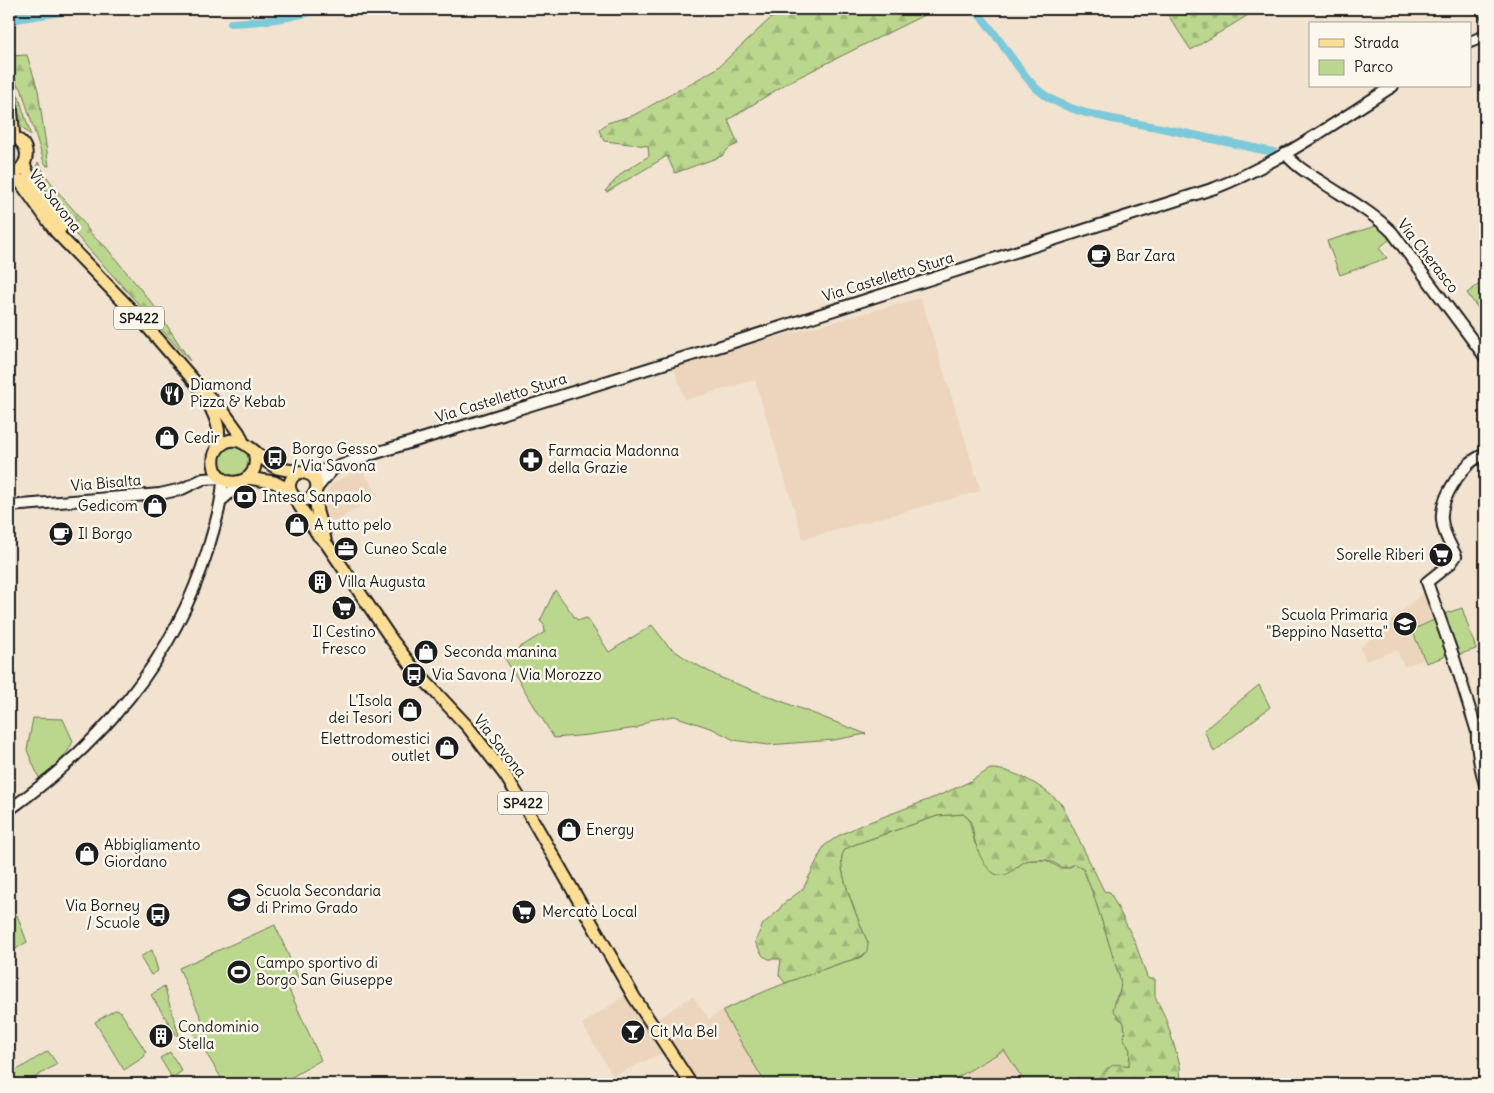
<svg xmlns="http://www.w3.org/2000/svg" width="1494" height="1093" font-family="Delius,sans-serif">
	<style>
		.built { fill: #ecd5bc }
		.green { fill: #bbd68d; stroke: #6c7954 }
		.forest { fill: url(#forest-firs); stroke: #6c7954 }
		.cemetery { fill: url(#cemetery-stones); stroke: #6c7954 }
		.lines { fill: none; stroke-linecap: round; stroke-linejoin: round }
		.stream { stroke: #55848e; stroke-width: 2.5 }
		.canal { stroke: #7bc9da; stroke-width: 8 }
		.river { stroke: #7bc9da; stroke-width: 14 }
		.secondary-casing { stroke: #1c1c1c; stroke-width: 14 }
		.primary-casing { stroke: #1c1c1c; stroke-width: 15 }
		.secondary { stroke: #fbf7ec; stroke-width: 10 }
		.primary { stroke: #fdde96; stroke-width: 11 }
		.labels { text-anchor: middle; stroke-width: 5; stroke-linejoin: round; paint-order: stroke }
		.shield { fill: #fbf7ec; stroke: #5f5e5a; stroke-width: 1 }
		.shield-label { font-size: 14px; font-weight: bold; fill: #1c1c1c }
		.street-label { font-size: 15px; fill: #1c1c1c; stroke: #fbf7ec }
		.poi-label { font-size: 15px; fill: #1c1c1c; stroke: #fbf7ec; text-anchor: start }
	</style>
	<defs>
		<pattern id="forest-firs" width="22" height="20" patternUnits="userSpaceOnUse" patternTransform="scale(1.25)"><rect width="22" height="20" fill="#bbd68d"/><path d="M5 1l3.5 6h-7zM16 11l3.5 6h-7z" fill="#a0b779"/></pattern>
		<pattern id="cemetery-stones" width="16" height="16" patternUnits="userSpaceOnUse" patternTransform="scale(1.25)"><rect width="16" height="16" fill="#bbd68d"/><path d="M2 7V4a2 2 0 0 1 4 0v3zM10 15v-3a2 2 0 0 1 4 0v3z" fill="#a0b779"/></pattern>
	</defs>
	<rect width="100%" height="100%" fill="#f2e3d0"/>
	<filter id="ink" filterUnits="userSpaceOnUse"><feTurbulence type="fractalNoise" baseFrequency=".02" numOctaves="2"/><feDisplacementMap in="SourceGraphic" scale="10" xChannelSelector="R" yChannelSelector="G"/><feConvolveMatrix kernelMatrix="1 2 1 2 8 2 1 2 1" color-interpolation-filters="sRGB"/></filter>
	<g filter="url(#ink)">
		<!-- built -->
		<path class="built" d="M921 298 981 491 803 539 755 380 685 400 673 366 744 344V346Z
			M362 469 379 496 331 524 326 511 324 499 330 486 336 481Z
			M1424 592 1436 619 1412 630 1424 659 1404 667 1397 650 1366 661 1360 648Z
			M626 995 664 1054 658 1055 613 1076 582 1024Z
			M693 996 709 1019 722 1011 766 1084H699L657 1019Z
			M1004 1049 1026 1084H946Z"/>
		<!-- green -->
		<path class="green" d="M1376 226 1379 228 1390 239 1379 248 1387 258 1340 275 1327 241Z
			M1485 280V318L1467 293Z
			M220 461a15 15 0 1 1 30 0a15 15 0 1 1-30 0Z
			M555 590 576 619 580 620 587 618 609 652 652 625 668 646 688 660 719 677 866 734 834 740 768 745 734 740 713 729 674 716 650 720 637 728 589 735 554 738 504 657 545 632 544 625 540 621Z
			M1462 608 1476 649 1457 655 1444 614Z
			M1436 619 1448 648 1444 657 1426 663 1412 630Z
			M1259 685 1270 707 1214 752 1204 730Z
			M33 718 63 719 73 741C67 758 52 768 39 778L27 750Z
			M963 814 969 819 975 844 1017 868 1022 862 1029 860H1046L1060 868H1068L1075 864 1083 868 1095 899 1120 979 1122 987 1114 1001 1117 1017 1124 1022 1125 1031 1124 1039 1130 1050 1129 1066 1107 1068C1098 1082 1092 1080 1077 1078L1071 1084H1026L1004 1050 946 1084H766L722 1011C767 989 814 971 861 957L868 943C861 926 835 868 843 853 845 848 851 846 856 844L937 816Z
			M17 915 27 942 9 953V919Z
			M275 925 298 977 286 983 321 1060 280 1084H225L195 1035 192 1025 202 1020 179 968Z
			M152 950 158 971 151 975 140 957Z
			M164 986 179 1035 177 1036 151 995Z
			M115 1010 120 1011 146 1052 144 1057 124 1070 95 1022Z
			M48 1051 57 1064 24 1084H9V1075Z
			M170 1052 182 1071 172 1078 160 1058Z"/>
		<!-- forest -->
		<path class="forest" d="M794 9H920L924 15 789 82 728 120 738 144 729 148 722 156 675 173 667 156 607 192 605 191 623 172 649 156 648 146 604 141 599 130 607 123 634 115 716 69 771 18Z
			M27 55 38 90 49 166H47L44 162 21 88 14 82 10 56Z
			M14 92 19 97 31 136 19 124Z
			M38 162C47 179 59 194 72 208 84 221 90 237 105 246L155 307 190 361 67 225 43 187 35 171Z
			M990 769C1013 768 1046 788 1062 805L1104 891 1110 892 1135 942 1147 977 1149 979H1155V996L1166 1019 1180 1065 1181 1084H1071L1077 1078C1082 1079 1089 1081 1094 1080 1111 1077 1102 1059 1129 1066L1130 1050 1124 1039 1125 1031 1124 1023 1113 1010C1115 998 1123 991 1120 979L1095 899 1083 868 1075 864C1059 872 1061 864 1047 860 1043 859 1037 860 1032 860 1017 860 1011 881 995 874 985 869 977 851 975 841 973 834 973 824 969 819 967 817 965 816 963 814L937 816 856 844C851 846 845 848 843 853 835 868 861 926 868 943L867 951 861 957 838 964 785 983 779 975 781 959H769L763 956 755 942 763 924 778 911 783 904 803 889 824 846 838 836 859 826 938 796 969 782Z"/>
		<!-- cemetery -->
		<path class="cemetery" d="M1164 9H1258L1191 50Z"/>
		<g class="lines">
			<!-- stream -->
			<path class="stream" d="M1475 9 1481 19"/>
			<!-- canal -->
			<path class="canal" d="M974 9C997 32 1012 63 1035 87 1063 115 1123 120 1161 128 1198 136 1235 144 1273 152
				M231 23C262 22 292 18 322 9"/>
			<!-- river -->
			<path class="river" d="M9 17 60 9"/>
			<defs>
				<path id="secondary" d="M1470 42 1485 36
					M1285 153C1295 166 1309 174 1322 182 1346 198 1372 212 1392 232L1485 357
					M373 454 734 342 1215 188C1277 164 1336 122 1393 86
					M1485 454C1478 457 1471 461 1466 467 1454 480 1440 502 1442 520 1443 533 1450 544 1456 556L1451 563 1427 582 1454 658 1477 732C1476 750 1480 767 1485 785
					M308 473 334 468 367 456
					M316 489 334 468
					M223 499 243 481
					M9 506 160 494 182 489 203 479 222 478
					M9 810C102 743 174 660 208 549 215 525 222 504 223 479"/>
				<path id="primary" d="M9 84 14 138
					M9 137C26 138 32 157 20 169
					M24 164 30 179 61 228
					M13 172 56 232 144 323 202 390 223 411 239 433 243 442
					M206 398C215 417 223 429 216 451
					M254 452C264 486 217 493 214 464 213 457 215 451 220 446 240 427 258 459 275 467 286 472 309 470 314 478 319 484 317 494 310 498 294 507 280 483 298 473
					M247 478 274 482 290 490
					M315 493 317 512 325 539
					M294 497 318 535 326 543 392 640 414 669 468 727 505 775 527 810 634 997 691 1084"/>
			</defs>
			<!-- secondary casing -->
			<use href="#secondary" class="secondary-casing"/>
			<!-- primary casing -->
			<use href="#primary" class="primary-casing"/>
			<!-- secondary -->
			<use href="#secondary" class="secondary"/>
			<!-- primary -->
			<use href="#primary" class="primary"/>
		</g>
	</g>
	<!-- icons -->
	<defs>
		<symbol id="cafe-disc" viewBox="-11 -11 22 22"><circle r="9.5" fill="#1c1c1c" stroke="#fbf7ec"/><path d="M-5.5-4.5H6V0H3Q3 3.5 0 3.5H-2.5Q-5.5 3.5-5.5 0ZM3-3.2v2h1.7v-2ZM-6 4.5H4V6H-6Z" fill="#fff"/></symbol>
		<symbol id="restaurant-disc" viewBox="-11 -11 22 22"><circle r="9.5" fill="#1c1c1c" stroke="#fbf7ec"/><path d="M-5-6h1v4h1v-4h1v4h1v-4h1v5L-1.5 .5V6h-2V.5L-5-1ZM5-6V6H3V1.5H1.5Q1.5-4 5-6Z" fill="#fff"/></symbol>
		<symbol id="shop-disc" viewBox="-11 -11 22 22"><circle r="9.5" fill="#1c1c1c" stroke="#fbf7ec"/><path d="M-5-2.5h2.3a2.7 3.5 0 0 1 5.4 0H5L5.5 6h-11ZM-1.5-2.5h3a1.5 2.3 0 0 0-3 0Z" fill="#fff"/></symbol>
		<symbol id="bus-disc" viewBox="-11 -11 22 22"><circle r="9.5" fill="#1c1c1c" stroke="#fbf7ec"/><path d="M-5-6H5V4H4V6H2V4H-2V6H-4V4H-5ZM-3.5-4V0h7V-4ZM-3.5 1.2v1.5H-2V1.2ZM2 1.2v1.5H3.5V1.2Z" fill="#fff"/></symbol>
		<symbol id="pharmacy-disc" viewBox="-11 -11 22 22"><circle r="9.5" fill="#1c1c1c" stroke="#fbf7ec"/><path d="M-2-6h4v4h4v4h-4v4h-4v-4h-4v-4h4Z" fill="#fff"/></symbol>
		<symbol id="bank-disc" viewBox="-11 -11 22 22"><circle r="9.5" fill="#1c1c1c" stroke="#fbf7ec"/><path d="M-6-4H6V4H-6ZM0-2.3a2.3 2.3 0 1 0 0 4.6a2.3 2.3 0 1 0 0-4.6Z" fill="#fff"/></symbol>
		<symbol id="office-disc" viewBox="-11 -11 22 22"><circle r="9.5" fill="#1c1c1c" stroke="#fbf7ec"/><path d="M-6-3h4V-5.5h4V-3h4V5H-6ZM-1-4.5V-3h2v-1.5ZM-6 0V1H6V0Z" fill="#fff"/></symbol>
		<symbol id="supermarket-disc" viewBox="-11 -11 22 22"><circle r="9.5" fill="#1c1c1c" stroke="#fbf7ec"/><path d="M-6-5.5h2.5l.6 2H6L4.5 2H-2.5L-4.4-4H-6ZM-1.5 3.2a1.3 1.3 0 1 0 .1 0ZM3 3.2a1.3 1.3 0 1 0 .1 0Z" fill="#fff"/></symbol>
		<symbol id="building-disc" viewBox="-11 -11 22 22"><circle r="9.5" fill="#1c1c1c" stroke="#fbf7ec"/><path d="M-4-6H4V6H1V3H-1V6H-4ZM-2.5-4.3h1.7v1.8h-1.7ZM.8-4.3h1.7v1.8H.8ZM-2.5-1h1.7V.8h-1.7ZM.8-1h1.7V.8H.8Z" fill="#fff"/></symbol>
		<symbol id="school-disc" viewBox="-11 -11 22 22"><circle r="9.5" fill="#1c1c1c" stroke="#fbf7ec"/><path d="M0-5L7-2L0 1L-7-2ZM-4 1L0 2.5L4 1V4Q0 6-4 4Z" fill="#fff"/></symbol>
		<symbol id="stadium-disc" viewBox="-11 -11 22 22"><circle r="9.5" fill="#1c1c1c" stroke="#fbf7ec"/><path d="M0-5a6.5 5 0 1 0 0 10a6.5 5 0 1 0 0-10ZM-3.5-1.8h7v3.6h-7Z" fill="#fff"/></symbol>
		<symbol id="bar-disc" viewBox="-11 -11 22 22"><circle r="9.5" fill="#1c1c1c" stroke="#fbf7ec"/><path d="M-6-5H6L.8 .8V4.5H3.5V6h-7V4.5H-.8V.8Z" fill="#fff"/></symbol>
	</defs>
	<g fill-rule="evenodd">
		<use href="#cafe-disc" x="1085" y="242" width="28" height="28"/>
		<use href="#restaurant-disc" x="158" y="380" width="28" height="28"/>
		<use href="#shop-disc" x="153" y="424" width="28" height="28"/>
		<use href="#bus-disc" x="261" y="444" width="28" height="28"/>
		<use href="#pharmacy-disc" x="517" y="446" width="28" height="28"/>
		<use href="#bank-disc" x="231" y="483" width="28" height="28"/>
		<use href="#shop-disc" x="141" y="492" width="28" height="28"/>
		<use href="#shop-disc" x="283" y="511" width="28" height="28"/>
		<use href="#cafe-disc" x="47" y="520" width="28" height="28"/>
		<use href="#office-disc" x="332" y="535" width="28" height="28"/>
		<use href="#supermarket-disc" x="1427" y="541" width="28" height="28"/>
		<use href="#building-disc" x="306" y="568" width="28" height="28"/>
		<use href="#supermarket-disc" x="330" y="594" width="28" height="28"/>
		<use href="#school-disc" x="1391" y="610" width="28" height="28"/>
		<use href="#shop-disc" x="412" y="638" width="28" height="28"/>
		<use href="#bus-disc" x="400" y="661" width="28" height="28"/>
		<use href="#shop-disc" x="396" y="696" width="28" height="28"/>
		<use href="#shop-disc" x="433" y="734" width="28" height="28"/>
		<use href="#shop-disc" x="555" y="816" width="28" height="28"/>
		<use href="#shop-disc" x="73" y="840" width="28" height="28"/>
		<use href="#school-disc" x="225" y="886" width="28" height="28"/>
		<use href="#supermarket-disc" x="510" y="898" width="28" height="28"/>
		<use href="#bus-disc" x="144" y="901" width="28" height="28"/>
		<use href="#stadium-disc" x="225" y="958" width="28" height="28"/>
		<use href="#bar-disc" x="619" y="1018" width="28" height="28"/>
		<use href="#building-disc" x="147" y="1022" width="28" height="28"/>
	</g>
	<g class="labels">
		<!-- shield labels -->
		<g class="shield">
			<rect x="114" y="306.5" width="50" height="23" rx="4"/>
			<rect x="498" y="791.5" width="50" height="23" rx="4"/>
		</g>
		<g class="shield-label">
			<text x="139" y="323">SP422</text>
			<text x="523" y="808">SP422</text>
		</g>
		<!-- street labels -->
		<g class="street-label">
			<text transform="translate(55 201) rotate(52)" y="5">Via Savona</text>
			<text transform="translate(1428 256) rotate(52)" y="5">Via Cherasco</text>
			<text transform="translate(888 277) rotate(-17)" y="5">Via Castelletto Stura</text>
			<text transform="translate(501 398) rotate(-17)" y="5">Via Castelletto Stura</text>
			<text transform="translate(106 483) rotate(-5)" y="5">Via Bisalta</text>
			<text transform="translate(500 746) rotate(52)" y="5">Via Savona</text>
		</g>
		<!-- poi labels -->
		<g class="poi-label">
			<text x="1116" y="261">Bar Zara</text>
			<text x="190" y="390">Diamond<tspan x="190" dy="17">Pizza &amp; Kebab</tspan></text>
			<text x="184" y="443">Cedir</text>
			<text x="292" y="454">Borgo Gesso<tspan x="292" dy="17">/ Via Savona</tspan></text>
			<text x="548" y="456">Farmacia Madonna<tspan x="548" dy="17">della Grazie</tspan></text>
			<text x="262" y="502">Intesa Sanpaolo</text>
			<text x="138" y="511" text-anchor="end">Gedicom</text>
			<text x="314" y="530">A tutto pelo</text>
			<text x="78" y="539">Il Borgo</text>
			<text x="364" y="554">Cuneo Scale</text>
			<text x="1424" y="560" text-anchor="end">Sorelle Riberi</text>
			<text x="338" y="587">Villa Augusta</text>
			<text x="1388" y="620" text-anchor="end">Scuola Primaria<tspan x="1388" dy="17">"Beppino Nasetta"</tspan></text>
			<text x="344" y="637" text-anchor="middle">Il Cestino<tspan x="344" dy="17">Fresco</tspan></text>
			<text x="444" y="657">Seconda manina</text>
			<text x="432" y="680">Via Savona / Via Morozzo</text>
			<text x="392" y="706" text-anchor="end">L'Isola<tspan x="392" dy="17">dei Tesori</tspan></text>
			<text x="430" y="744" text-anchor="end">Elettrodomestici<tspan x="430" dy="17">outlet</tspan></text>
			<text x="586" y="835">Energy</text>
			<text x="104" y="850">Abbigliamento<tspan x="104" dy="17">Giordano</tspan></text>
			<text x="256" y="896">Scuola Secondaria<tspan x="256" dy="17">di Primo Grado</tspan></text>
			<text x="140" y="911" text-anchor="end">Via Borney<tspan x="140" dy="17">/ Scuole</tspan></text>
			<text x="542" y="917">Mercatò Local</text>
			<text x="256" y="968">Campo sportivo di<tspan x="256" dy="17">Borgo San Giuseppe</tspan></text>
			<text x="178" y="1032">Condominio<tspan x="178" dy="17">Stella</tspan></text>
			<text x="650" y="1037">Cit Ma Bel</text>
		</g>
	</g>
	<!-- margin -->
	<rect width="1494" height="1093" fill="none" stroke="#fbf7ec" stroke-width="30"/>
	<rect x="15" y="15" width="1464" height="1063" fill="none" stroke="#1c1c1c" stroke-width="2" filter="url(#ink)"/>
	<!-- legend -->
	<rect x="1309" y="22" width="162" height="65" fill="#fbf7ec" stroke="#a29f99"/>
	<rect x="1319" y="39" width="25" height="8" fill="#fdde96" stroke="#a29f99"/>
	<text x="1354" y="48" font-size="15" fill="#1c1c1c">Strada</text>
	<rect x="1319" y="60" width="25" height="15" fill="#bbd68d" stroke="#a29f99"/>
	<text x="1354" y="72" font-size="15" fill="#1c1c1c">Parco</text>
</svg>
